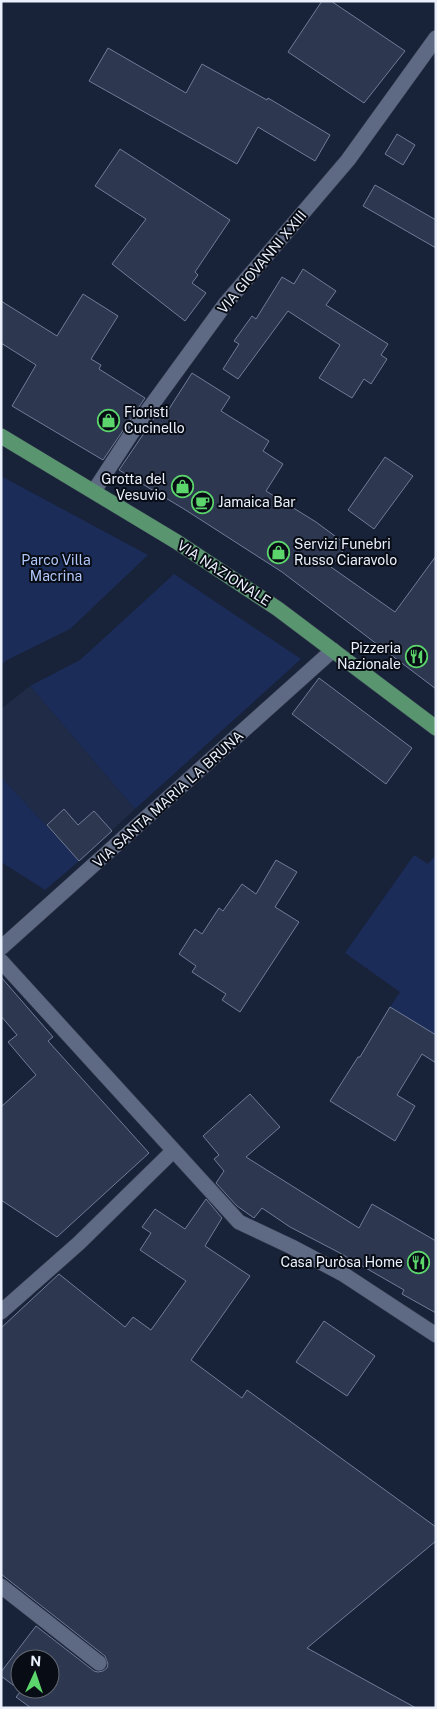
<svg xmlns="http://www.w3.org/2000/svg" width="437" height="1709" font-family="'Public Sans',sans-serif">
	<style>
		.built { fill: #202b47 }
		.green { fill: #1c2c58 }
		.building { fill: #2d374f; stroke: #707c98; fill-rule: evenodd }
		.lines { fill: none; stroke-linecap: round; stroke-linejoin: round }
		.minor-casing { stroke: #373d50; stroke-width: 16 }
		.major-casing { stroke: #373d50; stroke-width: 16 }
		.minor { stroke: #5e6984; stroke-width: 15 }
		.major { stroke: #599670; stroke-width: 15 }
		.labels { text-anchor: middle; stroke-width: 4; stroke-linejoin: round; paint-order: stroke }
		.street-label { font-size: 14px; fill: #eaf0fc; stroke: #080c15 }
		.poi-label { font-size: 14px; fill: #eaf0fc; stroke: #080c15; text-anchor: start }
		.park-label { font-size: 14px; fill: #b1c7fa; stroke: #080c15 }
	</style>
	<rect width="100%" height="100%" fill="#182238"/>
	<!-- built -->
	<path class="built" d="M30 686 135 809 79 861 1 777V709Z"/>
	<!-- green -->
	<path class="green" d="M1 476 148 555 70 629 7 660 1 665Z
		M174 574 301 659 135 809 30 686 80 660Z
		M1 777 79 861 45 890 1 862Z
		M414 855 428 864 436 855V1035L390 1007 400 992 345 953Z"/>
	<!-- building -->
	<path class="building" d="M322 1H331L405 51 364 103 288 52Z
		M108 48 186 93 202 64 267 100 268 98 330 135 315 161 258 127 237 164 89 81Z
		M397 134 415 145 403 165 385 154Z
		M120 149 230 220 195 272 198 275 192 283 206 293 185 321 112 264 146 219 95 186Z
		M375 185 436 220V248L363 206Z
		M303 269 336 291 326 305 388 344 381 355 387 359 371 384 364 379 352 398 319 378 340 345 288 311 238 379 223 369 239 344 234 341 252 316 256 319 282 277 294 284Z
		M83 294 118 316 91 359 101 365 99 369 145 398 103 460 12 406 36 365 1 343V301L57 336Z
		M192 373 230 397 221 411 269 441 263 451 283 464 266 491 316 522 347 545 331 567 395 612 436 556V689L282 572 184 509 119 470 161 408 167 412Z
		M385 457 413 476 374 529 348 510Z
		M319 678 412 748 386 784 292 714Z
		M64 809 78 825 94 811 112 831 79 861 47 825Z
		M276 860 297 872 275 907 299 922 240 1012 222 1000 226 994 192 972 196 966 179 954 195 929 202 934 219 908 223 911 242 884 256 894Z
		M1 977 53 1037 48 1041 149 1153 57 1237 1 1200V1107L36 1075 8 1042 17 1035 1 1016Z
		M390 1007 436 1035V1063L422 1054 397 1095 415 1106 395 1141 330 1101 358 1057H360Z
		M250 1094 280 1127 246 1157 359 1228 372 1204 436 1241V1313L402 1294 404 1290 338 1252 290 1227 262 1208 254 1218 237 1206 216 1183 224 1171 214 1159 219 1155 203 1136Z
		M206 1199 222 1218 205 1246 250 1276 191 1360 242 1398 247 1390 436 1527V1541L307 1648 416 1708H31L16 1697 21 1691 1 1676V1672L36 1626 94 1671 98 1672 103 1671 107 1668 108 1664 105 1656 1 1574V1328L59 1274 125 1327 133 1317 151 1330 186 1281 140 1250 151 1233 142 1227 155 1209 185 1229ZM20 1659H50V1689H20Z
		M324 1321 375 1356 347 1396 296 1362Z"/>
	<g class="lines">
		<defs>
			<path id="minor" d="M94 491 135 428 226 303 348 160 436 38
				M1 948 333 650
				M1 961 239 1222 292 1247 343 1274 436 1335
				M1 1312 79 1243 173 1151
				M1 1586 99 1663"/>
			<path id="major" d="M1 436 177 542 278 609 436 728"/>
		</defs>
		<!-- minor casing -->
		<use href="#minor" class="minor-casing"/>
		<!-- major casing -->
		<use href="#major" class="major-casing"/>
		<!-- minor -->
		<use href="#minor" class="minor"/>
		<!-- major -->
		<use href="#major" class="major"/>
	</g>
	<!-- icons -->
	<defs>
		<symbol id="shop-ring" viewBox="-11 -11 22 22"><circle r="9.5" fill="#080c15" stroke="#5cd56d" stroke-width="1.5"/><path d="M-5-2.5h2.3a2.7 3.5 0 0 1 5.4 0H5L5.5 6h-11ZM-1.5-2.5h3a1.5 2.3 0 0 0-3 0Z" fill="#5cd56d"/></symbol>
		<symbol id="cafe-ring" viewBox="-11 -11 22 22"><circle r="9.5" fill="#080c15" stroke="#5cd56d" stroke-width="1.5"/><path d="M-5.5-4.5H6V0H3Q3 3.5 0 3.5H-2.5Q-5.5 3.5-5.5 0ZM3-3.2v2h1.7v-2ZM-6 4.5H4V6H-6Z" fill="#5cd56d"/></symbol>
		<symbol id="restaurant-ring" viewBox="-11 -11 22 22"><circle r="9.5" fill="#080c15" stroke="#5cd56d" stroke-width="1.5"/><path d="M-5-6h1v4h1v-4h1v4h1v-4h1v5L-1.5 .5V6h-2V.5L-5-1ZM5-6V6H3V1.5H1.5Q1.5-4 5-6Z" fill="#5cd56d"/></symbol>
	</defs>
	<g fill-rule="evenodd">
		<use href="#shop-ring" x="96" y="408" width="25" height="25"/>
		<use href="#shop-ring" x="170" y="474" width="25" height="25"/>
		<use href="#cafe-ring" x="190" y="490" width="25" height="25"/>
		<use href="#shop-ring" x="266" y="540" width="25" height="25"/>
		<use href="#restaurant-ring" x="404" y="644" width="25" height="25"/>
		<use href="#restaurant-ring" x="406" y="1250" width="25" height="25"/>
	</g>
	<g class="labels">
		<!-- street labels -->
		<g class="street-label">
			<text transform="translate(262 262) rotate(-50)" y="5">VIA GIOVANNI XXIII</text>
			<text transform="translate(224 573) rotate(33)" y="5">VIA NAZIONALE</text>
			<text transform="translate(168 799) rotate(-42)" y="5">VIA SANTA MARIA LA BRUNA</text>
		</g>
		<!-- poi labels -->
		<g class="poi-label">
			<text x="124" y="417">Fioristi<tspan x="124" dy="16">Cucinello</tspan></text>
			<text x="166" y="484" text-anchor="end">Grotta del<tspan x="166" dy="16">Vesuvio</tspan></text>
			<text x="218" y="507">Jamaica Bar</text>
			<text x="294" y="549">Servizi Funebri<tspan x="294" dy="16">Russo Ciaravolo</tspan></text>
			<text x="401" y="653" text-anchor="end">Pizzeria<tspan x="401" dy="16">Nazionale</tspan></text>
			<text x="403" y="1267" text-anchor="end">Casa Puròsa Home</text>
		</g>
		<!-- park labels -->
		<g class="park-label">
			<text x="56" y="565">Parco Villa<tspan x="56" dy="16">Macrina</tspan></text>
		</g>
	</g>
	<!-- border -->
	<rect width="437" height="1709" fill="none" stroke="#eaf0fc" stroke-width="5"/>
	<!-- north arrow -->
	<g transform="translate(35 1674) rotate(3)"><circle r="24" fill="#080c15" stroke="#626771"/>
	<path d="M0-4L9 19L0 12L-9 19Z" fill="#5cd56d"/>
	<text y="-8" font-size="14" font-weight="bold" text-anchor="middle" fill="#eaf0fc">N</text>
	</g>
</svg>
